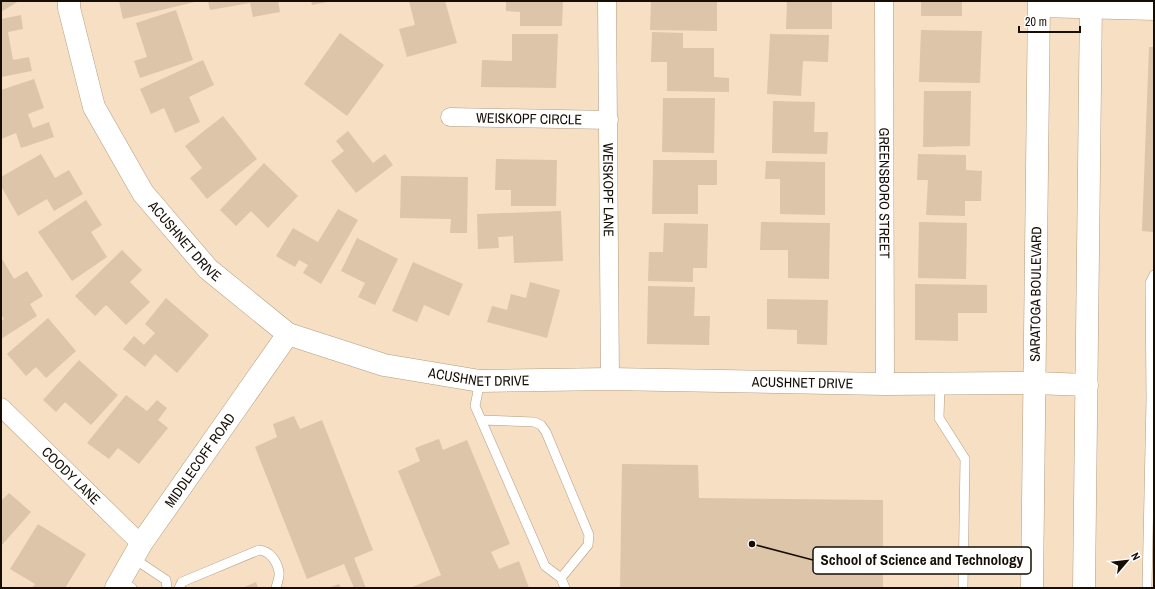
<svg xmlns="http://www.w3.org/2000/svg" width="1155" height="589" font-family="'Archivo Narrow',sans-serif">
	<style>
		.building { fill: #dcc5a9 }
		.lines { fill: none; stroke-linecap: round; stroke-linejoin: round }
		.lane-casing { stroke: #b39d81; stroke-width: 10 }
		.street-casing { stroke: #b39d81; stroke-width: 19 }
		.secondary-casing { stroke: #b39d81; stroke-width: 23 }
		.lane { stroke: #fff; stroke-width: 9 }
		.street { stroke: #fff; stroke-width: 18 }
		.secondary { stroke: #fff; stroke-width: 22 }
		.labels { text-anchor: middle; stroke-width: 3; stroke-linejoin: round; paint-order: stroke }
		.street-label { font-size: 14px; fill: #160e05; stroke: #fff }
		.leader { fill: none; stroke: #160e05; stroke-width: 1.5 }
		.callout-dot { fill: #160e05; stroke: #fff; stroke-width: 1.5 }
		.callout { fill: #fff; stroke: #160e05; stroke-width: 1.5 }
		.callout-label { font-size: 15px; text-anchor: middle; font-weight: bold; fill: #160e05 }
	</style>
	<rect width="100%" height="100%" fill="#f6dfc2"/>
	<!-- building -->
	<path class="building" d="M1 1H19L1 12Z
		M119 1H195V2L123 19Z
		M208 1H278L280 12 253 17 250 3 210 10Z
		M311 1H327V2L312 5Z
		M409 1H445L457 43 407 57 399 29 415 25Z
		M506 1H563L562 26H520V12L506 11Z
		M651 1H717V31L650 30Z
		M787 1 832 2V29H786Z
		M921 1H962V16H921Z
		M176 10 193 60 140 78 134 61 147 57 136 23Z
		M21 15 23 29 8 32 13 60 29 57 32 71 1 77V19Z
		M921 30 982 31 980 83 919 82Z
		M652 32 683 33V48H714V77L729 78V92L667 91V62H651Z
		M340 33 384 65 347 116 304 84Z
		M512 34H558L556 88 481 87 482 60 512 61Z
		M770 34 829 35 828 62 803 61 801 96 767 94Z
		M1149 47H1154V232L1142 231Z
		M203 60 214 85 189 97 200 122 175 133 164 108 151 114 140 89Z
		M34 79 44 108 28 114 33 128 49 122 54 137 21 148 16 133 1 139V90Z
		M924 91H971L970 146 923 147Z
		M663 98H715L714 153 662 152Z
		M773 101 815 102 814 132H828L827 154 772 153Z
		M223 116 257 159 207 199 190 178 202 168 185 146Z
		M348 131 373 163 385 154 393 165 356 193 331 161 344 151 336 141Z
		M41 154 55 178 69 170 83 194 54 211 47 199 18 216 1 186V177Z
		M918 154 966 155V170L982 171 981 201H965V216L926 215 928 180H917Z
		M496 159 557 160 556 206H511V190H495Z
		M653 160H717V185H698V214H652Z
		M766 161 825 162V215L780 214V179H765Z
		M264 163 298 196 268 228 251 211 236 226 220 210Z
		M401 176 468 177 467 233H450L451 219 400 218Z
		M86 200 102 225 91 232 107 257 72 281 38 232Z
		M338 209 358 220 321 284 303 273 308 265 299 260 295 267 276 256 293 228 318 242Z
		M561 211 563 261 514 263 513 236 498 237 499 248 478 249 477 214Z
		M761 222 830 223 829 279 788 278V250H760Z
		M919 222 967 223 966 279 918 278Z
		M664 223 708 224 707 268H693V282L648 281 649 252H663Z
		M357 238 398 259 375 305 358 297 365 283 341 271Z
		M122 250 142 270 130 282 150 302 126 325 106 305 95 316 75 296Z
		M1 257 14 279 27 271 43 296 30 304 37 316 1 339V321L4 319 1 314Z
		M413 262 463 284 449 316 424 305 417 322 392 311Z
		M530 282 560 290 547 338 487 322 492 306 507 310 511 294 526 298Z
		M915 284 987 285V313H958V341L915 340Z
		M648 286 695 287 694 316H710L709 345 647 344Z
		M166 298 209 335 177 373 155 354 145 367 123 349 134 336 144 345 155 333 145 324Z
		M767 299 828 300 827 345 797 344V330L767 329Z
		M48 318 76 351 46 378 36 367 26 376 7 354Z
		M79 360 118 395 91 425 65 402 56 412 43 400Z
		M126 395 147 411 157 400 167 408 158 420 168 428 139 464 118 448 109 459 87 443Z
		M294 416 300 429 322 420 373 550 354 558 366 588H354L344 564 307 579 255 447 277 437 273 424Z
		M439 439 443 450 467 440 510 544 491 552 499 569 519 561 529 588H410L441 575 398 471 420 461 415 448Z
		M622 464 698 465 699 498 883 500V588H620Z
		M9 493 31 512 1 546V501Z
		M38 524 86 554 65 588H32L35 584 10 569Z
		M256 582 258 588H242Z
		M339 584 341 588H328Z"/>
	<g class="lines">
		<defs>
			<path id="lane" d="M480 381 475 406 545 566 561 578 565 588
				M940 384 939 418 965 459 963 588
				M481 420 534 422 541 425 546 432 589 535 588 545 561 578
				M133 558 166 580 167 588
				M120 581 132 588
				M179 588 182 582 259 550C270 551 277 561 279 572 280 577 277 583 276 588
				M1147 588 1151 399 1150 283 1154 275"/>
			<g id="street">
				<path id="s1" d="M607 1 610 379"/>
				<path id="s2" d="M884 1 885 384"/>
				<path d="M1039 8 1154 11"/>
				<path id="s3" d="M450 117 609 120"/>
				<path id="s4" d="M1 407 141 544"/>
			</g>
			<g id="secondary">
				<path id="s5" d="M69 1V8L94 107 143 193 208 269 288 334 384 365 480 381 610 379 885 384 1034 383 1087 385"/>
				<path id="s6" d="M116 588 141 544 288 334"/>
				<path id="s7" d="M1032 588 1039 1"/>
				<path d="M1084 588 1091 1"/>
			</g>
		</defs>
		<!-- lane casing -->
		<use href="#lane" class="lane-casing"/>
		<!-- street casing -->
		<use href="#street" class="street-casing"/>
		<!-- secondary casing -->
		<use href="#secondary" class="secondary-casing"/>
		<!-- lane -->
		<use href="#lane" class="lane"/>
		<!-- street -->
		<use href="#street" class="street"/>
		<!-- secondary -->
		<use href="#secondary" class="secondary"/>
	</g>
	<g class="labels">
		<!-- street labels -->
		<g class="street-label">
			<text dy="5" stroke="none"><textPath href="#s3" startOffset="79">WEISKOPF CIRCLE</textPath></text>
			<text dy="5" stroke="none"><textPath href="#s1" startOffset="189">WEISKOPF LANE</textPath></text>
			<text dy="5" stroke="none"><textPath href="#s2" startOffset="192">GREENSBORO STREET</textPath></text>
			<text dy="5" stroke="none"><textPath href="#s5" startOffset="272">ACUSHNET DRIVE</textPath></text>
			<text dy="5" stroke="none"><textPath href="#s7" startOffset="294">SARATOGA BOULEVARD</textPath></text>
			<text dy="5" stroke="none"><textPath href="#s5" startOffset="608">ACUSHNET DRIVE</textPath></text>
			<text dy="5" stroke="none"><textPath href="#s5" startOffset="932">ACUSHNET DRIVE</textPath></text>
			<text dy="5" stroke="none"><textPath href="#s6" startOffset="153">MIDDLECOFF ROAD</textPath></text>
			<text dy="5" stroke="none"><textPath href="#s4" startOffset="98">COODY LANE</textPath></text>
		</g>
	</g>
	<!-- callouts -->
	<path class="leader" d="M752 544L813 560"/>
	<circle class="callout-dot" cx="752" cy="544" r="4"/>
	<rect class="callout" x="813" y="547" width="218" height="27" rx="4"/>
	<g class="callout-label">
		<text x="922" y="565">School of Science and Technology</text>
	</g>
	<!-- border -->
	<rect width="1155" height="589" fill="none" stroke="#160e05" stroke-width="4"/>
	<!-- north arrow -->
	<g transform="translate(1127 561) rotate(62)" stroke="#ffffff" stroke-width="3" paint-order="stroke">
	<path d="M0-3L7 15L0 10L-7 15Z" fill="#160e05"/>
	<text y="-6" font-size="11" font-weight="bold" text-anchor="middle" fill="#160e05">N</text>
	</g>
	<!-- scale -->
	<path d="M1019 26v6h61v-6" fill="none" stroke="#160e05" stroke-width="2"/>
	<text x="1025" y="26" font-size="12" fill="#160e05" stroke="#ffffff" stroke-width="3" paint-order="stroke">20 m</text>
</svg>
